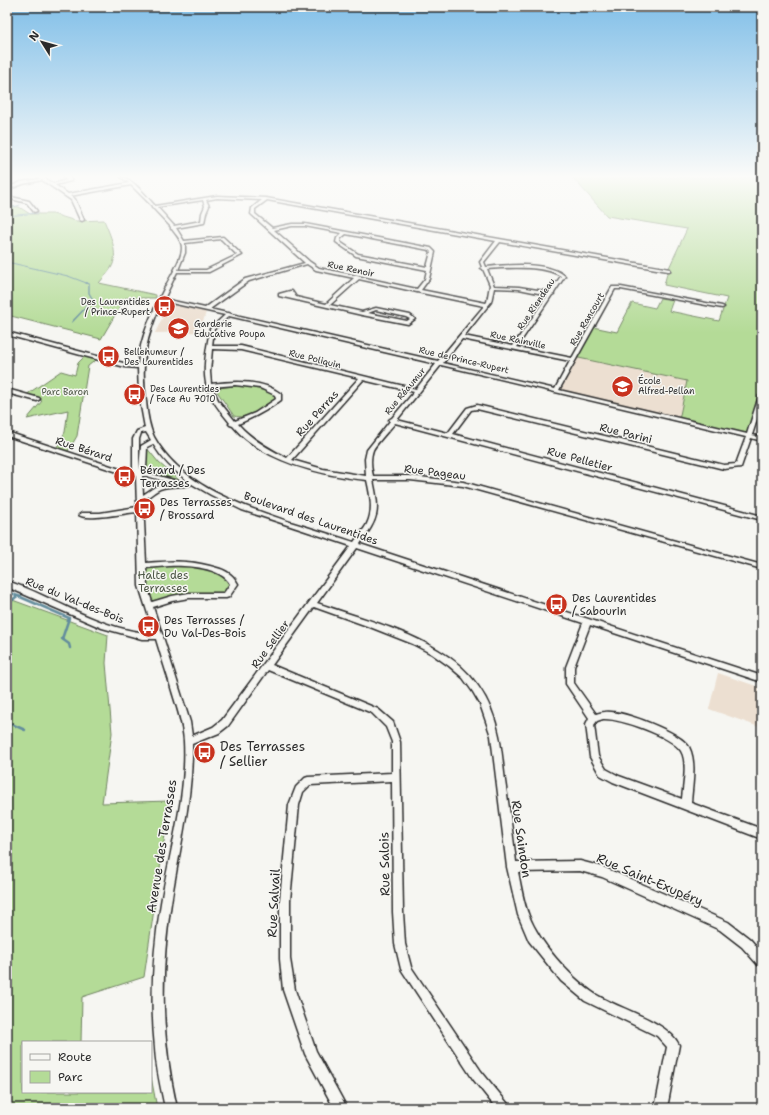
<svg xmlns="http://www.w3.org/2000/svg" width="769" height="1115" font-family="'Shantell Sans',sans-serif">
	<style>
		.built { fill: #ecdfd1 }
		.green { fill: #b4db97; stroke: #708361 }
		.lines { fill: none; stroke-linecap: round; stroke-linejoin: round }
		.stream-far3 { stroke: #638d9d; stroke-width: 1 }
		.stream-far2 { stroke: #638d9d; stroke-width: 1.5 }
		.stream-far1 { stroke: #638d9d; stroke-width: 2 }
		.stream { stroke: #638d9d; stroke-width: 2.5 }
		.minor-casing { stroke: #2b2b2b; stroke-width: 3 }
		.minor { fill: #f6f6f2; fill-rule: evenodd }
		.labels { text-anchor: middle; stroke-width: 3; stroke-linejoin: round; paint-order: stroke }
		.far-street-label { font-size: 9px; fill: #2b2b2b; stroke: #f6f6f2 }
		.far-poi-label { font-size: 9px; fill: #2b2b2b; stroke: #f6f6f2; text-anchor: start }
		.far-park-label { font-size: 9px; fill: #4d5746; stroke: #f6f6f2 }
		.street-label { font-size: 11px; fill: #2b2b2b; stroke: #f6f6f2 }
		.poi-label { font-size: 11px; fill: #2b2b2b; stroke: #f6f6f2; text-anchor: start }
		.park-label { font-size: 11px; fill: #4d5746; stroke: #f6f6f2 }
		.near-poi-label { font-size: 13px; fill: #2b2b2b; stroke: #f6f6f2; text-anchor: start }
		.near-street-label { font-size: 13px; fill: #2b2b2b; stroke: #f6f6f2 }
	</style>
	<rect width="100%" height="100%" fill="#f6f6f2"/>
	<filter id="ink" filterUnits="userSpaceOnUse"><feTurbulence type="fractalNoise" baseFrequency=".025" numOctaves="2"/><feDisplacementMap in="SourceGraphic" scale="8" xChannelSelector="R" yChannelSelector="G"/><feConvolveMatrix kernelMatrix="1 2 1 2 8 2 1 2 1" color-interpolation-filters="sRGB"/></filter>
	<g filter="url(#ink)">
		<!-- built -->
		<path class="built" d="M169 304 206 312 200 332 155 333Z
			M574 357 687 381 679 420 556 390Z
			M718 673 762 688V728L709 709Z"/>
		<!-- green -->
		<path class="green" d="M572 177H754L762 185V396L749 436 679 420 687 381 574 357 593 327 617 332 632 303 655 308 660 298 673 300 669 311 719 321 727 298 664 285 668 270 687 229 607 216Z
			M7 206 19 207 30 214H53L76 221 104 220C109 233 120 254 111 268 108 273 103 278 99 283L156 295V298H125L101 339 7 315Z
			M85 356 97 359 88 366 77 436 67 453 56 449 65 432 68 410 27 419 42 401 26 395 61 371 75 375 78 363Z
			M242 385 273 393 276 396C270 408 246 420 234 416L216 390 218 388Z
			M146 447 159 463 179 480 148 472 146 468Z
			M180 562H193L226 573 234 584 226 595 195 594 150 605 142 566Z
			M7 598 108 635 106 663 112 733 102 803 170 801 144 977 82 997 81 1042H23V1092H151V1077L157 1108H7Z"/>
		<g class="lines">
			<!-- stream-far3 -->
			<path class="stream-far3" d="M7 209 20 205
				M7 216 38 213
				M7 230 11 227
				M7 262 68 276 89 284"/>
			<!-- stream-far2 -->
			<path class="stream-far2" d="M72 322 93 300 89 293V284L86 283"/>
			<!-- stream-far1 -->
			<path class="stream-far1" d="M7 591 20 597"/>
			<!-- stream -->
			<path class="stream" d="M18 596 69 618 62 639 69 644 70 648
				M7 605 17 596
				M7 722 25 730"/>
			<defs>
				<path id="minor" d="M38 177H43L53 184 67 180 63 177H68L71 179V181L55 185 68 194 129 183 121 177C131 177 148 198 155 206L217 196 266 198 670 269V271H668L500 242 484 262 486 267C508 265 548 261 565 276L554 293V294L552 295 517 347 572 358 612 287H621L722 306 724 307 722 308 621 289H615L559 390 747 434 759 396 762 394V404L752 435 762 437V441L751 438 741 467 724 469 477 409 471 410 453 434 762 516V520L395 423C390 429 376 444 373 450 370 458 371 468 373 476H410L463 482 762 565V569L463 486 410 480H373C380 513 379 517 360 544L762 676V682L590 625 574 667V683L596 714C599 713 602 712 605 712 622 710 680 732 689 747 697 763 692 785 691 803L762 829V839L613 782 600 775 590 757 586 724 589 718 566 684V667L583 623 357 548 317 603C357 617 401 628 438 650 471 669 492 699 499 736 502 751 503 766 505 781 509 808 513 835 516 862L580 861 603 867 728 922 750 939 762 953V966L758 965 742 947 720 930 602 877 580 871 518 872C521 886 523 902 529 916 540 943 568 975 592 992 614 1008 668 1020 679 1045L667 1108H655L667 1047 657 1036 585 1001 561 981 529 941 518 915 507 867 491 736 480 704 473 692 463 678 449 666 432 654 413 644 370 627 314 607 272 665 378 709 393 722 400 742 403 912 405 944 411 967 481 1071 508 1104 510 1108H496L473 1079 401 969 395 944 393 912 392 781 310 785 303 792 299 805 290 900V959L295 990 316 1051 347 1108H334L305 1054 283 990 280 959V900L289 805 296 787 305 778 308 777 392 773V742L386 727 372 713 268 670 228 726 219 733 192 744C193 798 179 850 171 903 160 974 161 1037 177 1108H165C161 1088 156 1068 155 1048 150 1000 153 951 161 903 170 850 187 796 184 741 183 724 177 708 172 691 167 674 161 656 156 639H142L102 628 7 587V581C53 596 105 633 154 633L139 586 137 512C125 513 87 521 79 515L82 513H100L137 507 136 476 127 475 7 436V432L129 472H134L133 470V439L137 431 145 428 139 395 138 368 125 367 7 335V332L127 364H138C140 338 152 313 164 289 169 279 182 260 182 248 182 240 176 235 172 229H171V227L154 209 152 208V206L131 185 70 196 75 199 84 220 82 221 80 220 71 200 42 180 23 184 7 190V188L21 182 40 179ZM217 198 262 200 252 208 251 214 305 263 245 279 205 308 164 299 177 272H209L242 255 223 237 184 241 176 228 204 223 206 213 209 206 206 200ZM203 200 205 206 202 213 201 221 174 226 157 207ZM267 200 496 241 480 262 482 267 481 268 483 269 490 285 487 302 486 303 421 290 429 279 435 252 431 248 305 224H292L272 228 255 214V209ZM292 226H305L342 233 337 238 336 242 356 256 427 270 425 279 417 289 319 268 310 262 274 230ZM346 234 429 250 431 252 427 267 358 254 340 242V239ZM221 239 237 255 206 270H178L185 253V243ZM307 264 316 270 354 278 326 304 296 297 292 291H290L279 294V296L362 315 408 324 415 319 410 315 376 308 362 312 330 305 359 279 417 292 484 306 438 361 231 314 229 313H227L210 309 249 281ZM501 268C520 268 544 266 561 276L550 292 519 287 494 286 487 269ZM494 288 519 289 548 295 513 346 464 336 491 302ZM162 301 225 315 210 329C207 349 200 375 210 395 215 405 223 414 230 423L229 424 230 425 233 426C261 461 323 476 367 480 370 494 374 510 367 524 364 530 358 536 354 542 332 535 311 528 290 522 241 505 181 486 154 437 149 426 147 413 146 401 140 361 146 338 162 301ZM376 310 406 317 410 319 407 321 368 313ZM229 316 436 364 416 389 241 346H212L214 329ZM462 339 570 361 555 389 443 363ZM212 349 241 350 359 378 287 458C269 449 251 439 238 424 253 418 268 410 281 400V394C263 379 233 381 211 384L210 372ZM441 365 746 437 736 464 724 465 477 405 467 408 448 433 397 420ZM363 380 414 392 392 418 390 419 389 420 390 421 367 450 365 459 366 476 323 469 292 460ZM235 385 260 388 275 395 276 399 255 413 235 421 218 400 212 387ZM146 432 151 440 141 446 139 470V439L141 433ZM153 444C162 459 174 471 188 481L184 483 144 472 146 470 147 447ZM142 476H147L171 483 155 487 143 495ZM192 484 211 495 242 510 351 546 222 720 213 727 192 736 190 722 163 637 164 636 162 634 153 607 172 601 189 598H226L229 597 238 584C232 572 222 569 210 566 188 560 168 561 146 563L143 501C148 497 154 492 160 489 171 485 182 488 192 484ZM169 566C186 565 221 567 230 584L224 593H189L172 596 152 602 147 586 146 568ZM603 719C619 718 672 736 681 751 688 762 683 786 682 799L619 776 606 769 598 756 594 725 597 721Z
					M7 196 29 201 37 211 34 212 27 203 7 198Z
					M7 389 39 398 40 399 37 401 7 393Z"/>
			</defs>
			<!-- minor casing -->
			<use href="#minor" class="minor-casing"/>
			<!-- minor -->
			<use href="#minor" class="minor"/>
		</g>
	</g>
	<!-- sky -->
	<linearGradient id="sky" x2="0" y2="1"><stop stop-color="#81bfe8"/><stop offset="0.53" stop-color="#fbfbf9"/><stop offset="1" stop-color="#fbfbf9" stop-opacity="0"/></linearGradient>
	<rect width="769" height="333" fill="url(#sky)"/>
	<!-- icons -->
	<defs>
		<symbol id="bus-disc" viewBox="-11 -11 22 22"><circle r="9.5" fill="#c8321e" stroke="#f6f6f2"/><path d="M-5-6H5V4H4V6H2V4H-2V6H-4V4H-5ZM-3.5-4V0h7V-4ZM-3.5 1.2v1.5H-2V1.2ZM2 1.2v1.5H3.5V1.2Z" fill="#fff"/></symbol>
		<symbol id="school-disc" viewBox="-11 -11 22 22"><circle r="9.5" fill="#c8321e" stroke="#f6f6f2"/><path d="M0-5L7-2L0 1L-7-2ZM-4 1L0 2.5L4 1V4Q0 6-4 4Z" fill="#fff"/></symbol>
	</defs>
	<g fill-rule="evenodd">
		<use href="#bus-disc" x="152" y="294" width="25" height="25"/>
		<use href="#school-disc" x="166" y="316" width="25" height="25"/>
		<use href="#bus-disc" x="96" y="344" width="25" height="25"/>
		<use href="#school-disc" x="610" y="374" width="25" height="25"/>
		<use href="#bus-disc" x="122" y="382" width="25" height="25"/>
		<use href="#bus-disc" x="112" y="464" width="25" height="25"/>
		<use href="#bus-disc" x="132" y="496" width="25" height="25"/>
		<use href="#bus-disc" x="544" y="592" width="25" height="25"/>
		<use href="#bus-disc" x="136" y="614" width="25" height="25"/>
		<use href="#bus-disc" x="192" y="740" width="25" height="25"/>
	</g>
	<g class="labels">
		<!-- far-street labels -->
		<g class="far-street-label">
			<text transform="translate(351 269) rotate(12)" y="3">Rue Renoir</text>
			<text transform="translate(536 304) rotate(-56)" y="3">Rue Riendeau</text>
			<text transform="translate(587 319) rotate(-60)" y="3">Rue Rancourt</text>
			<text transform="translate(518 340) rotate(12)" y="3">Rue Rainville</text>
			<text transform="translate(315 359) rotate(14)" y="3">Rue Poliquin</text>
			<text transform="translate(464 360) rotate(13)" y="3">Rue de Prince-Rupert</text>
			<text transform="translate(405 391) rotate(-50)" y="3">Rue Réaumur</text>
		</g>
		<!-- far-poi labels -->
		<g class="far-poi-label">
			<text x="150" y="305" text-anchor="end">Des Laurentides<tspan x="150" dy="10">/ Prince-Rupert</tspan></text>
			<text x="194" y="327">Garderie<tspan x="194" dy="10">Educative Poupa</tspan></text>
			<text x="124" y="355">Bellehumeur /<tspan x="124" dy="10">Des Laurentides</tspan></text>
			<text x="638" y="384">École<tspan x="638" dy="10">Alfred-Pellan</tspan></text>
			<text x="150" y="392">Des Laurentides<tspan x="150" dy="10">/ Face Au 7010</tspan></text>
		</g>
		<!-- far-park labels -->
		<g class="far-park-label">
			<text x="65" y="395">Parc Baron</text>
		</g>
		<!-- street labels -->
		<g class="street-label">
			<text transform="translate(317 413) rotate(-48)" y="4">Rue Perras</text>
			<text transform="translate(626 433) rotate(14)" y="4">Rue Parini</text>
			<text transform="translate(84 449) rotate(18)" y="4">Rue Bérard</text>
			<text transform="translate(580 459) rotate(15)" y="4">Rue Pelletier</text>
			<text transform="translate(435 472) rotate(7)" y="4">Rue Pageau</text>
			<text transform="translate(311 518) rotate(19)" y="4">Boulevard des Laurentides</text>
			<text transform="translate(75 600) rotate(22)" y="4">Rue du Val-des-Bois</text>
			<text transform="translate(270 644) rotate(-54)" y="4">Rue Sellier</text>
		</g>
		<!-- poi labels -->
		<g class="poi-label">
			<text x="140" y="474">Bérard / Des<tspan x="140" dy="13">Terrasses</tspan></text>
			<text x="160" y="506">Des Terrasses<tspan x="160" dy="13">/ Brossard</tspan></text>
			<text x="572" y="602">Des Laurentides<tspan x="572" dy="13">/ Sabourin</tspan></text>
			<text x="164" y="624">Des Terrasses /<tspan x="164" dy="13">Du Val-Des-Bois</tspan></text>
		</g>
		<!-- park labels -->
		<g class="park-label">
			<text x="163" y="579">Halte des<tspan x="163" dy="13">Terrasses</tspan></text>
		</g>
		<!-- near-poi labels -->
		<g class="near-poi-label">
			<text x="220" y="751">Des Terrasses<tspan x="220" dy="15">/ Sellier</tspan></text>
		</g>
		<!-- near-street labels -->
		<g class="near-street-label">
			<text transform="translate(522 839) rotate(82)" y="5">Rue Saindon</text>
			<text transform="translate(161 846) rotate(-81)" y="5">Avenue des Terrasses</text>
			<text transform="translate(384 864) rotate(-91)" y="5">Rue Salois</text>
			<text transform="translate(650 879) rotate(23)" y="5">Rue Saint-Exupéry</text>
			<text transform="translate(273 903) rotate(-87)" y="5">Rue Salvail</text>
		</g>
	</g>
	<!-- margin -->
	<rect width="769" height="1115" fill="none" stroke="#f6f6f2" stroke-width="24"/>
	<rect x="12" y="12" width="745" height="1091" fill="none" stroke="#2b2b2b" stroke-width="1.5" filter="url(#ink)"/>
	<!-- legend -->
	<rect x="22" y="1041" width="130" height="52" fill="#f6f6f2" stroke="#a5a5a2"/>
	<rect x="30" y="1054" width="20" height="6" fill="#f6f6f2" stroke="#a5a5a2"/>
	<text x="58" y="1061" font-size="12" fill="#2b2b2b">Route</text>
	<rect x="30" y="1071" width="20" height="12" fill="#b4db97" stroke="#a5a5a2"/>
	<text x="58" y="1081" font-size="12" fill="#2b2b2b">Parc</text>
	<!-- north arrow -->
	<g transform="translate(42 42) rotate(307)" stroke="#f6f6f2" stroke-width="3" paint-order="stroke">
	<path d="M0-3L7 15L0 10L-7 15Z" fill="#2b2b2b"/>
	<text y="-6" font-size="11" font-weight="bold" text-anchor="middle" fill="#2b2b2b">N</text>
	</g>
</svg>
